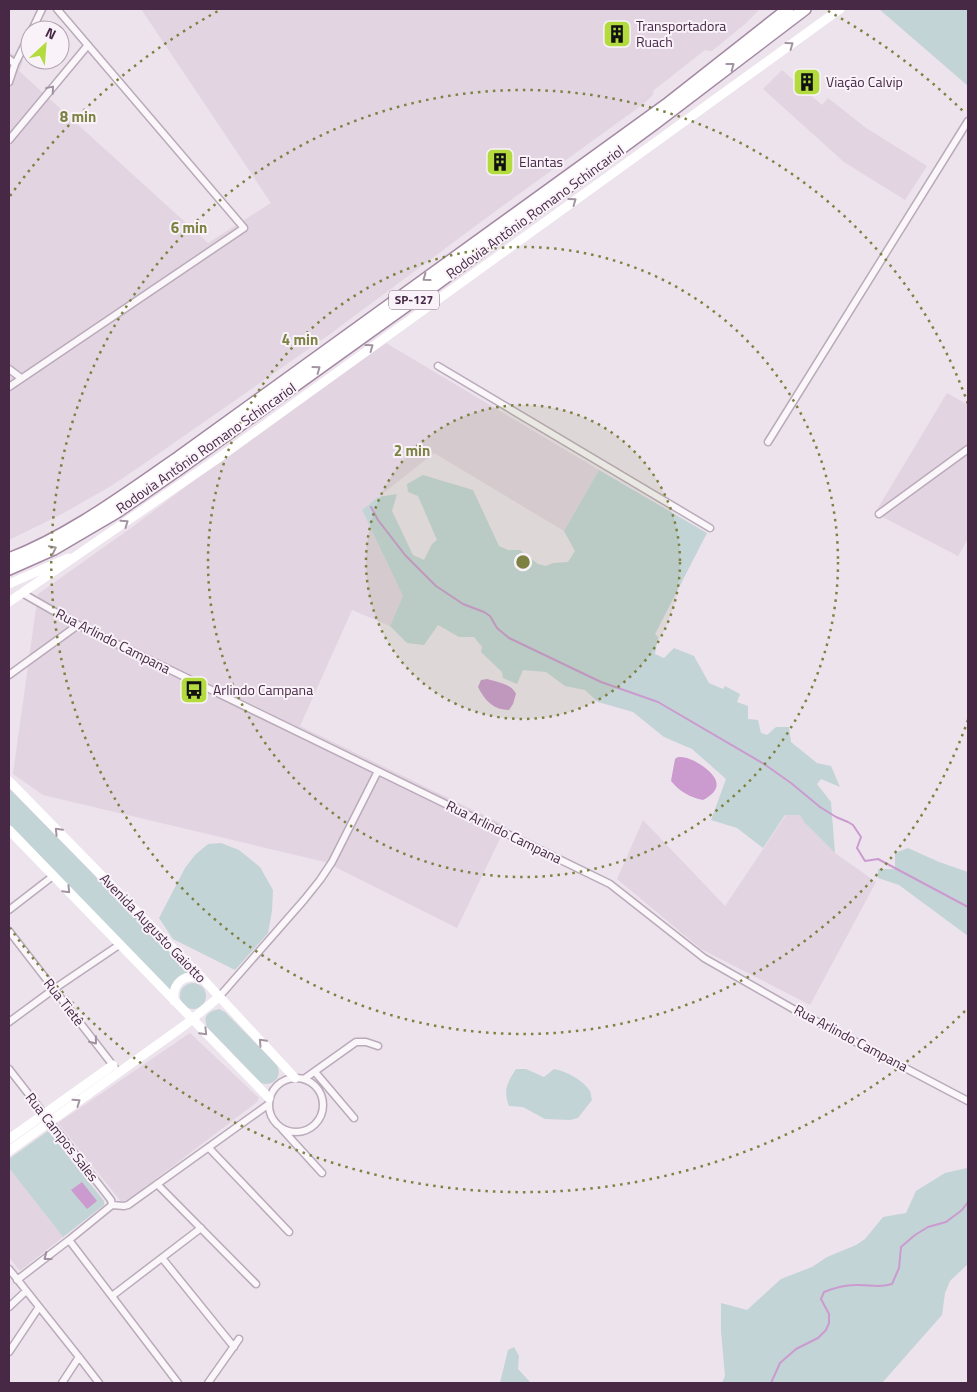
<svg xmlns="http://www.w3.org/2000/svg" width="977" height="1392" font-family="'Titillium Web',sans-serif">
	<style>
		.built { fill: #e2d4e1 }
		.green { fill: #c3d4d7 }
		.water { fill: #cb9bcf }
		.lines { fill: none; stroke-linecap: round; stroke-linejoin: round }
		.stream { stroke: #cb9bcf; stroke-width: 2 }
		.street-casing { stroke: #baabba; stroke-width: 9 }
		.highway-casing { stroke: #a589a4; stroke-width: 14 }
		.street { stroke: #faf6fa; stroke-width: 6 }
		.secondary { stroke: #fff; stroke-width: 9 }
		.highway { stroke: #fff; stroke-width: 11 }
		.oneway { stroke: #a394a2 }
		.oneway2 { stroke: #a090a0 }
		.ring { fill: none; stroke: #7d8242; stroke-width: 2.5; stroke-dasharray: 2.5 5 }
		.labels { text-anchor: middle; stroke-width: 4; stroke-linejoin: round; paint-order: stroke }
		.shield { fill: #f9f3f9; stroke: #7c667b; stroke-width: 1 }
		.shield-label { font-size: 12px; font-weight: bold; fill: #472945 }
		.poi-label { font-size: 14px; fill: #472945; stroke: #f9f3f9; text-anchor: start }
		.street-label { font-size: 14px; fill: #472945; stroke: #f9f3f9 }
		.centre { fill: #7d8242; stroke: #f9f3f9; stroke-width: 2.5 }
		.ring-label { font-size: 15px; text-anchor: middle; font-weight: bold; fill: #7d8242; stroke: #f9f3f9; stroke-width: 4; stroke-linejoin: round; paint-order: stroke }
	</style>
	<rect width="100%" height="100%" fill="#ece3ec"/>
	<!-- built -->
	<path class="built" d="M141 9H760L745 24 712 51 705 50 654 90 652 96 642 105 501 207 330 334 148 461 111 486 62 514 9 540V52L23 61 19 71 208 243 271 203Z
		M782 70 822 105 828 98 866 128 927 166 905 200 844 162 763 89Z
		M386 343 599 470 564 531 434 453 362 510 403 596 390 626 352 610 300 726 506 826 457 928 325 862 43 795 13 774 38 594 131 528 200 476Z
		M947 393 968 405V539L958 556 875 513Z
		M786 815H800L804 822 835 853 876 882 810 1005 701 949 617 879 643 820 725 906Z
		M190 1033 259 1098 257 1102 123 1204 58 1123Z
		M9 1168 63 1237 21 1270H19L9 1257Z"/>
	<!-- green -->
	<path class="green" d="M879 9H968V86Z
		M599 470 707 533 655 634 658 637 655 654 664 658 674 648 694 656 709 683 723 689 725 686 740 694 737 702 748 706V719L758 720 761 733 767 735 776 727H789L791 742 817 763 831 766 840 787 821 779 817 784 831 802 835 853 804 822 800 815H785L763 848 737 828 711 820 726 779 692 749 664 737 633 712 598 702 585 690 565 686 546 672 523 670 517 684 503 678 502 672 481 652 482 647 474 637H459L438 625 424 645 407 643 390 626 403 596 362 510 378 497 397 494 392 511 413 555 424 560 432 544 437 540 418 496 408 492 407 484 423 475 473 490 499 546 508 550H520L538 564 546 566 553 563 568 562 575 551 564 531Z
		M9 788 189 972C179 975 172 982 170 991L9 825Z
		M221 843 239 850 260 867 273 890 272 911 268 933 235 970 173 939 159 918 185 868 195 855 208 844Z
		M908 848 939 862 968 872V936L899 885 878 878V869H895V853Z
		M180 996a13 13 0 1 1 26 0a13 13 0 1 1-26 0Z
		M219 1009 225 1012 277 1065C283 1077 273 1087 261 1083L207 1027C203 1016 207 1012 219 1009Z
		M516 1069H526L544 1077 554 1069C566 1071 583 1080 590 1091 591 1094 591 1097 592 1100L578 1118 570 1120 545 1119 523 1107 509 1106C503 1090 507 1083 516 1069Z
		M48 1131 104 1201V1205L63 1237 9 1168V1159Z
		M968 1167V1264L950 1281 945 1293 942 1315 882 1383H722L725 1376 721 1331V1303L747 1310 781 1279 812 1267 827 1257 856 1245 865 1239 883 1217 906 1213 916 1191 945 1173 967 1168Z
		M514 1347 519 1356 518 1369 531 1383H500L508 1350Z"/>
	<!-- water -->
	<path class="water" d="M487 679C497 682 512 684 516 694L513 704 509 710C494 710 485 701 478 687L481 680Z
		M678 757C689 757 695 761 704 767 720 779 722 790 703 800 691 798 679 791 671 781L675 759Z
		M82 1182 97 1201 87 1209 71 1190Z"/>
	<g class="lines">
		<!-- stream -->
		<path class="stream" d="M371 507 378 520 405 555 436 586 463 604 484 612 490 616 497 628 509 638 601 682 658 702 764 764 791 783 820 807 836 817 848 822 853 825 861 837 857 848 865 861 878 859 968 907
			M771 1383 780 1363 796 1349 818 1338 826 1330 829 1323V1314L821 1299 824 1292C834 1288 844 1285 855 1285 870 1284 876 1289 892 1284L899 1268 901 1247 915 1235 928 1227 946 1222 962 1210 968 1202"/>
		<defs>
			<path id="street" d="M32 30 42 9
				M9 59 15 64
				M9 82 15 64 30 34
				M9 140 88 45
				M438 366 710 528
				M9 369 21 378
				M9 387 244 228 57 9
				M768 442 968 121
				M879 514 968 449
				M22 593 78 625 610 884 704 958 795 1010 968 1101
				M9 675 78 625
				M9 910 53 876
				M9 931 115 1068
				M219 997 304 900 320 880 332 862 378 771
				M9 1022 54 989 119 945
				M9 1069 111 1200 112 1205
				M315 1072 354 1118
				M269 1105a27 27 0 1 1 54 0a27 27 0 1 1-54 0Z
				M304 1079 356 1042H366L378 1046
				M282 1129 322 1173
				M209 1148 289 1232
				M157 1184 256 1284
				M112 1205 124 1206 128 1205 269 1104
				M69 1240 178 1383
				M162 1258 234 1347
				M9 1269 79 1357 99 1383
				M17 1280 69 1240 112 1205
				M112 1296 201 1228
				M9 1307 26 1291
				M9 1352 39 1307
				M62 1383 79 1357
				M208 1383 239 1339"/>
			<path id="highway" d="M9 559C71 535 125 494 179 457L666 105 788 9
				M9 569 54 549 117 512 179 469 435 285 654 124 805 9"/>
		</defs>
		<!-- street casing -->
		<use href="#street" class="street-casing"/>
		<!-- highway casing -->
		<use href="#highway" class="highway-casing"/>
		<!-- street -->
		<use href="#street" class="street"/>
		<!-- secondary -->
		<path class="secondary" d="M9 584 68 558
			M9 602 220 457 840 9
			M9 781 202 978 295 1078
			M9 830 269 1098
			M174 1001C172 983 184 973 202 978
			M9 1139 113 1065
			M9 1151 185 1025 219 997"/>
		<!-- highway -->
		<use href="#highway" class="highway"/>
	</g>
	<!-- one-way arrows -->
	<defs><path id="oneway-chevron" d="M-2-3.5L2.5 0L-2 3.5" fill="none" stroke-width="1.6" stroke-linecap="round" stroke-linejoin="round" transform="scale(1.25)"/></defs>
	<g class="oneway">
		<use href="#oneway-chevron" transform="translate(790 45) rotate(-36)"/>
		<use href="#oneway-chevron" transform="translate(731 66) rotate(-37)"/>
		<use href="#oneway-chevron" transform="translate(573 201) rotate(-36)"/>
		<use href="#oneway-chevron" transform="translate(426 278) rotate(144)"/>
		<use href="#oneway-chevron" transform="translate(370 347) rotate(-36)"/>
		<use href="#oneway-chevron" transform="translate(317 369) rotate(-36)"/>
		<use href="#oneway-chevron" transform="translate(125 523) rotate(-35)"/>
		<use href="#oneway-chevron" transform="translate(53 549) rotate(-27)"/>
		<use href="#oneway-chevron" transform="translate(58 831) rotate(-134)"/>
		<use href="#oneway-chevron" transform="translate(67 890) rotate(46)"/>
		<use href="#oneway-chevron" transform="translate(204 1032) rotate(46)"/>
		<use href="#oneway-chevron" transform="translate(262 1042) rotate(-133)"/>
		<use href="#oneway-chevron" transform="translate(77 1102) rotate(-35)"/>
	</g>
	<g class="oneway2">
		<use href="#oneway-chevron" transform="translate(51 89) rotate(-50)"/>
		<use href="#oneway-chevron" transform="translate(94 1041) rotate(52)"/>
		<use href="#oneway-chevron" transform="translate(47 1257) rotate(143)"/>
	</g>
	<!-- distance rings -->
	<circle cx="523" cy="562" r="157" fill="#7d8242" fill-opacity=".12"/>
	<g class="ring">
		<circle cx="523" cy="562" r="157"/>
		<circle cx="523" cy="562" r="315"/>
		<path d="M968 720A472 472 0 1 1 968 404"/>
		<path d="M965 1011A630 630 0 0 1 10 928M10 196A630 630 0 0 1 218 11M828 11A630 630 0 0 1 965 113"/>
	</g>
	<!-- icons -->
	<defs>
		<symbol id="building-square" viewBox="-11 -11 22 22"><rect x="-9" y="-9" width="18" height="18" rx="4" fill="#b3db3e" stroke="#f9f3f9"/><path d="M-4-6H4V6H1V3H-1V6H-4ZM-2.5-4.3h1.7v1.8h-1.7ZM.8-4.3h1.7v1.8H.8ZM-2.5-1h1.7V.8h-1.7ZM.8-1h1.7V.8H.8Z" fill="#111"/></symbol>
		<symbol id="bus-square" viewBox="-11 -11 22 22"><rect x="-9" y="-9" width="18" height="18" rx="4" fill="#b3db3e" stroke="#f9f3f9"/><path d="M-5-6H5V4H4V6H2V4H-2V6H-4V4H-5ZM-3.5-4V0h7V-4ZM-3.5 1.2v1.5H-2V1.2ZM2 1.2v1.5H3.5V1.2Z" fill="#111"/></symbol>
	</defs>
	<g fill-rule="evenodd">
		<use href="#building-square" x="601" y="18" width="32" height="32"/>
		<use href="#building-square" x="791" y="66" width="32" height="32"/>
		<use href="#building-square" x="484" y="146" width="32" height="32"/>
		<use href="#bus-square" x="178" y="674" width="32" height="32"/>
	</g>
	<g class="labels">
		<!-- shield labels -->
		<rect class="shield" x="389" y="290.5" width="50" height="19" rx="4"/>
		<g class="shield-label">
			<text x="414" y="304">SP-127</text>
		</g>
		<!-- poi labels -->
		<g class="poi-label">
			<text x="636" y="31">Transportadora<tspan x="636" dy="16">Ruach</tspan></text>
			<text x="826" y="87">Viação Calvip</text>
			<text x="519" y="167">Elantas</text>
			<text x="213" y="695">Arlindo Campana</text>
		</g>
		<!-- street labels -->
		<g class="street-label">
			<text transform="translate(535 212) rotate(-36)" y="5">Rodovia Antônio Romano Schincariol</text>
			<text transform="translate(206 448) rotate(-35)" y="5">Rodovia Antônio Romano Schincariol</text>
			<text transform="translate(113 641) rotate(27)" y="5">Rua Arlindo Campana</text>
			<text transform="translate(504 832) rotate(26)" y="5">Rua Arlindo Campana</text>
			<text transform="translate(153 928) rotate(46)" y="5">Avenida Augusto Gaiotto</text>
			<text transform="translate(64 1002) rotate(52)" y="5">Rua Tietê</text>
			<text transform="translate(851 1038) rotate(28)" y="5">Rua Arlindo Campana</text>
			<text transform="translate(62 1137) rotate(52)" y="5">Rua Campos Sales</text>
		</g>
	</g>
	<circle cx="523" cy="562" r="8" class="centre"/>
	<g class="ring-label">
		<text x="78" y="122">8 min</text>
		<text x="189" y="233">6 min</text>
		<text x="300" y="345">4 min</text>
		<text x="412" y="456">2 min</text>
	</g>
	<!-- border -->
	<rect width="977" height="1392" fill="none" stroke="#472945" stroke-width="20"/>
	<!-- north arrow -->
	<g transform="translate(45 45) rotate(26)"><circle r="24" fill="#f9f3f9" stroke="#b2a2b1"/>
	<path d="M0-4L9 19L0 12L-9 19Z" fill="#b3db3e"/>
	<text y="-8" font-size="14" font-weight="bold" text-anchor="middle" fill="#472945">N</text>
	</g>
</svg>
